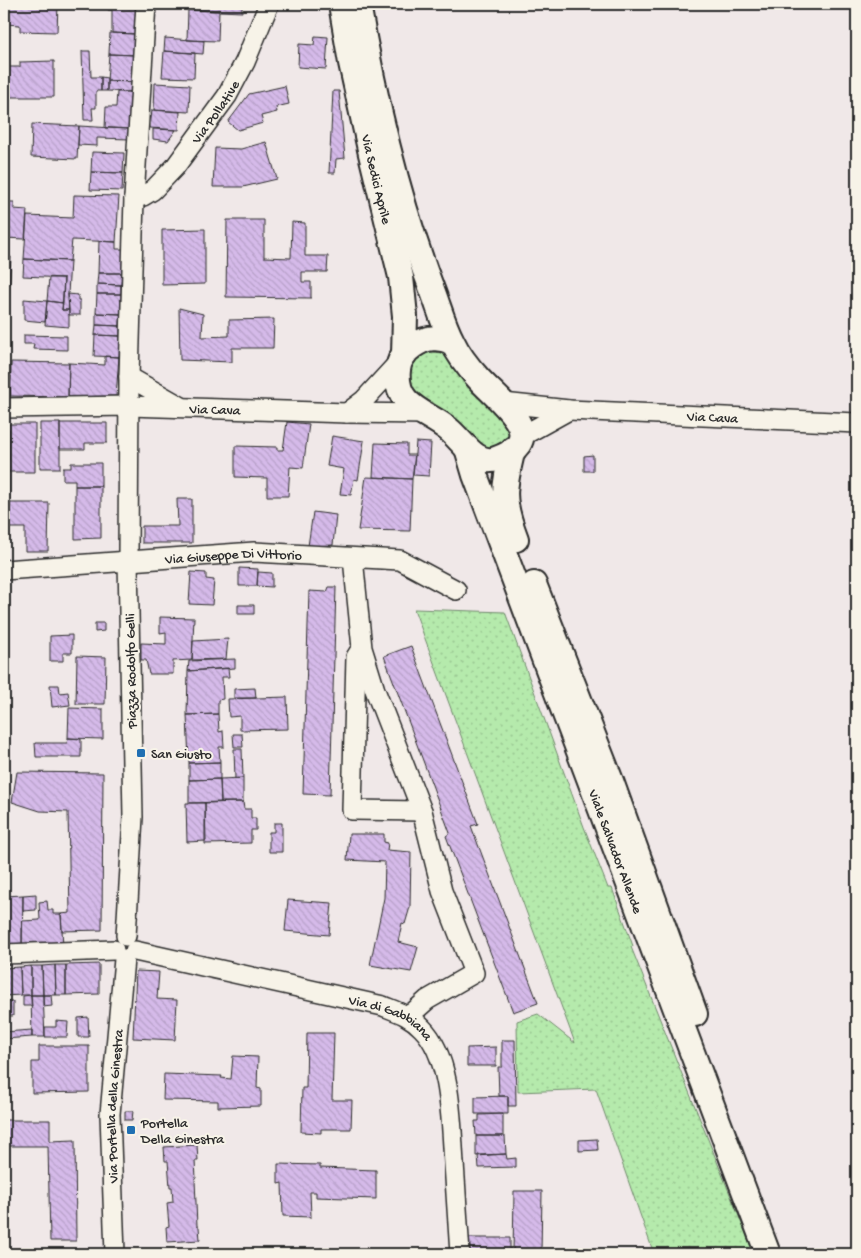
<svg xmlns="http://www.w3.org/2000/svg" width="861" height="1258" font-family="'Gochi Hand',sans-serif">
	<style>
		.green { fill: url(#green-dots); stroke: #708a6c }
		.building { fill: url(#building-back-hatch); stroke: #2b2b2b }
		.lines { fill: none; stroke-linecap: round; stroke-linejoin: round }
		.minor-casing { stroke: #2b2b2b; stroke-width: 22 }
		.major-casing { stroke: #2b2b2b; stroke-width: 28 }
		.minor { stroke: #f7f3e8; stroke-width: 19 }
		.major { stroke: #f7f3e8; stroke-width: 24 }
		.poi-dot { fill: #1f6fb2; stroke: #f7f3e8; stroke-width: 2 }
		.labels { text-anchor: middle; stroke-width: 4; stroke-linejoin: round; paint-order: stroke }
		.street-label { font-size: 14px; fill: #2b2b2b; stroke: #f7f3e8 }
		.poi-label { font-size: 14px; fill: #2b2b2b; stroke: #f7f3e8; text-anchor: start }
	</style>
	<defs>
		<pattern id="green-dots" width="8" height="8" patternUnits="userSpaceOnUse" patternTransform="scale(1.25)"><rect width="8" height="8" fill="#b5eaac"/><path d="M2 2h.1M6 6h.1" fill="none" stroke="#9cc994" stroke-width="1.8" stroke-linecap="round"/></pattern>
		<pattern id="building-back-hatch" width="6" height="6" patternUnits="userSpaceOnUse" patternTransform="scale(1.25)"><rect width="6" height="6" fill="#d5bae9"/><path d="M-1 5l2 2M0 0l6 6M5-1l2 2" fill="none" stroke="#b7a0c8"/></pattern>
	</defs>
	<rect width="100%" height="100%" fill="#f0e8e8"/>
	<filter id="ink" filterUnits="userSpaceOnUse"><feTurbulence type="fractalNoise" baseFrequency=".02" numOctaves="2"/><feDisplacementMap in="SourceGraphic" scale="10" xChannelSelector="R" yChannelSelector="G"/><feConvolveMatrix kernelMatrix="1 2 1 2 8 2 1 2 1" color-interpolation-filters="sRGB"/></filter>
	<g filter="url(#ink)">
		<!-- green -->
		<path class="green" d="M430 352 444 353 449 357 463 379 481 398 492 407 510 430 509 440C498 446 492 450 480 446L413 393 409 379 410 366 418 357Z
			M414 609 505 612 584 827 608 888H612L633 946 631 947 754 1254H654L596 1089 518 1092 517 1021 538 1014 575 1043Z"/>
		<!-- building -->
		<path class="building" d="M4 4H58L57 32 20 31V25L4 24Z
			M112 4H140V6L112 5Z
			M199 4H242V12L199 10Z
			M109 5 140 6 137 34 112 33V10H108Z
			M188 10 219 11 218 41 187 40Z
			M110 33 137 34 136 55 109 54Z
			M315 36 328 37 326 69 298 67 299 44 314 45Z
			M165 38 204 41 203 54 164 51Z
			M82 51H90L91 77H101V91H96V108H92L93 120H84Z
			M164 51 195 53 194 78 162 77Z
			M109 54 136 55 134 82 107 81Z
			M54 61V97H4V67H20V62Z
			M101 77 107 78V91H101Z
			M107 81 134 82 133 92 107 91Z
			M155 83 190 85 189 112 154 110Z
			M285 86 289 104 276 107 277 112 261 116 263 123 238 130 228 122 249 94Z
			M333 91H339L345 158 336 159 335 173H329Z
			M117 92H133L130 129 105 128 106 107H116Z
			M152 110 180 112 179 130 150 128Z
			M32 124 79 126 77 159 31 157Z
			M79 126 130 129V139L97 138V146L78 145Z
			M153 129 176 130 168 141 153 139Z
			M266 142 277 179 243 187H213L215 148 241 149Z
			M92 152 124 153 123 173 91 172Z
			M91 172 123 173 122 191 90 190Z
			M74 195 119 196 116 242 72 240 70 261 24 259 27 216 73 218Z
			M4 202H14V209L27 210 25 239 4 238Z
			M227 220H264V257L291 258 292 222 305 223V256H328L327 272H302V282H311V298L226 297Z
			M205 229V284L162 285V230Z
			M99 241 116 242V249H123L122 273H98Z
			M4 256 11 257 5 356H4Z
			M24 259 70 261 68 294 69 310H62L64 278 23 276Z
			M98 273H122L121 285 97 284Z
			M49 278H64L63 303 47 301Z
			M97 284 121 285V294H97Z
			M68 294 78 295V300H80V315H69Z
			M97 294H121V314L96 313Z
			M24 299 47 301 45 322 24 320Z
			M47 301 63 303 62 310H69V327L45 325Z
			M179 308 203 314 202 337 229 336V320L274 319 273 348H232V362L180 360Z
			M96 313 121 314 120 326 96 325Z
			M96 325 120 326V336L95 335Z
			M24 335 67 336V350L33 349 34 344H24Z
			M95 335 120 336 119 357 94 356Z
			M105 356 119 357 116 396 68 397 69 363 105 365Z
			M11 362 69 363 68 397 10 396Z
			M4 376H11L10 396H4Z
			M287 422 309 424 303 468 290 467 288 496H267V478L235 477V446L277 447V450H283Z
			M40 423H60V468H40Z
			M60 423H107V443H85V449H60Z
			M9 424H35V472H9Z
			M4 429H9V460H4Z
			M332 436 364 441 358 480 354 479 351 495 340 494 344 469 327 466Z
			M416 442 431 443 429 476 413 475Z
			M375 443 407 444V455H415L412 479 373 477Z
			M593 455V471H584V456Z
			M71 463H101V486H75V480H63V468H71Z
			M4 471 9 472V499H4Z
			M366 477 412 479 410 531 358 530Z
			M75 486H101V538L75 539Z
			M177 499H192V543H142V526H178Z
			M10 503H49L48 551H25V528H9Z
			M4 511H10L9 528H4Z
			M313 512 336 515 333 545 308 546Z
			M239 568 258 569 257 586H239Z
			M191 572 206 573V579L214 580 212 605 189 604Z
			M258 572 272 573V587L257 586Z
			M329 587H336L330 795 303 794 309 591 327 592Z
			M238 605H254V614H238Z
			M160 617 194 618 192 660 173 661V674H149L146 660H141V643L166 644V632L160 633Z
			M95 623H104V631L95 632Z
			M72 635V653H63V661H50V636Z
			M228 639 226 659 192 660 193 641Z
			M411 646 478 824 471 826 538 1003 513 1012 446 836 450 833 384 656Z
			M77 656 106 657 105 704H76Z
			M235 659V668L188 671 189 661Z
			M228 668 229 677H222L223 699 218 700V714L187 715 188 671Z
			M50 685H59L60 693 68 692 70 705 52 707Z
			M255 688 256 698H234V689Z
			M287 697 288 729 240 730V716L229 717 228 699Z
			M69 708 103 709V739L68 738Z
			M218 714 219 732 223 731 224 747H219L220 762 189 763 187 715Z
			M233 734H242L243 747H234Z
			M68 738 81 739V757H36L35 743H67Z
			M234 749H242L243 778 235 779Z
			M220 762V779L189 780V763Z
			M17 772 103 773 102 930 62 931 61 914 70 913 68 812 40 811 12 802Z
			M243 778V802H221L220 779Z
			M220 779 221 802 189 803V780Z
			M243 802 244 809H251V818H256V830H251V843L205 844V803Z
			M186 803H205L206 841 187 842Z
			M274 823H282V852H269V832H274Z
			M349 834H384V842L388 843 387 850 411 852 410 907 405 924 402 923 398 942 418 947 411 972 370 965 384 898 385 862 347 860Z
			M36 894V910L23 911V895Z
			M23 895 22 949H4L5 896Z
			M288 900 332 903 329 935 285 931Z
			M47 901 48 910H53V914H61L63 946 22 949V921L40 920 39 902Z
			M99 964V994L66 995V965Z
			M55 965 56 995H43L42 966Z
			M55 965H66V995H56Z
			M31 966H42L43 995H31Z
			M31 966V995H21L20 967Z
			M20 967 21 995 4 996V968Z
			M136 971 159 972 157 999 177 1000 175 1040 133 1038Z
			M31 995H43L45 1037H32Z
			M31 995 32 1006H23V996Z
			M43 995H51L52 1006 43 1007Z
			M7 1002H13V1016H7Z
			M88 1017 89 1037H78V1018Z
			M56 1021 68 1022 67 1037H45V1027H56Z
			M32 1030V1037L4 1039V1032Z
			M307 1033H334L332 1100H352L351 1129H321V1133L301 1132 302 1088H306Z
			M502 1040H515L516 1106H508V1096H499L498 1067H502Z
			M39 1046H89V1092L32 1093V1062H39Z
			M496 1047V1066H467V1048Z
			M233 1056 258 1057 257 1088 261 1089V1106L218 1107V1101L163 1100 164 1074 222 1076 221 1078 231 1079Z
			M508 1096V1114H475V1097Z
			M125 1111H133L132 1120H125Z
			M503 1114V1136H476L475 1121H479V1115Z
			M4 1120H50V1141L75 1140 76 1241H50L48 1146H4Z
			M476 1136H505L506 1154 476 1156Z
			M597 1139 598 1150 579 1151V1140Z
			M197 1145 198 1161H195L196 1178 195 1180 197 1226 199 1227 200 1240 167 1242 166 1227 169 1226 167 1203 173 1202 172 1187H170L168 1161H165L164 1147Z
			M506 1154 507 1159 516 1158V1167L479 1168 478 1155Z
			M278 1164 320 1165V1168L376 1170V1199L316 1197V1192H310L311 1217 283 1216 282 1183 278 1184Z
			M514 1191H542L541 1254H513Z
			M468 1238H510V1254H468Z"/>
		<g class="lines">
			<defs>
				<g id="minor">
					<path id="s1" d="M134 198 143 196 153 190 175 167 227 96 245 62 269 4"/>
					<path d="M129 377 180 406"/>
					<path id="s2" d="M503 403 569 410 857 423"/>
					<path id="s3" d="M4 408 129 406 347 413 426 414"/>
					<path d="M347 413 364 400 399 362"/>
					<path d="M522 436 569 410"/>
					<path d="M353 558 362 648 375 690 422 811 442 891 474 973 427 1000 409 1016"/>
					<path id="s4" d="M4 570 254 552 400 560 456 590"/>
					<path d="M361 649 356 657 352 810 422 811"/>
					<path d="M126 936 133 817 128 560 129 377 134 198 146 4"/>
					<path id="s5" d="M135 951 383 1006C398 1012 411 1016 422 1028 452 1058 451 1123 454 1163 456 1193 458 1224 460 1254"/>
					<path d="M4 954 114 950"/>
					<path id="s6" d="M115 1254 110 1114 124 959"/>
				</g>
				<g id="major">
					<path id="s7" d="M341 4 351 63 371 154 401 277 405 316 404 355"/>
					<path d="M358 4C375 102 397 199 433 292 439 308 444 326 452 341 458 354 468 367 478 378 498 401 554 438 496 459 476 466 462 440 448 429 426 411 394 407 398 370 399 360 404 352 413 346 426 337 438 336 452 342"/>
					<path id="s8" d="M467 448 475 475 768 1254"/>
					<path d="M513 449C503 489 501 500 516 539"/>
					<path d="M534 584 611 781 695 1014"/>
				</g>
			</defs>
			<!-- minor casing -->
			<use href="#minor" class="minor-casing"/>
			<!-- major casing -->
			<use href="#major" class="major-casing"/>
			<!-- minor -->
			<use href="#minor" class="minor"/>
			<!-- major -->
			<use href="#major" class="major"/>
		</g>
	</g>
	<!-- markers -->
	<g class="poi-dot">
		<rect x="136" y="748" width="10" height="10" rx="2.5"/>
		<rect x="126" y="1125" width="10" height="10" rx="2.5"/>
	</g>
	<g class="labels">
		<!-- street labels -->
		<g class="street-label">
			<text dy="5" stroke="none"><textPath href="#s1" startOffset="121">Via Pollative</textPath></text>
			<text dy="5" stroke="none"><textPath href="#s7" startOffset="179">Via Sedici Aprile</textPath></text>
			<text dy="5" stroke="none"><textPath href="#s3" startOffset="211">Via Cava</textPath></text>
			<text dy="5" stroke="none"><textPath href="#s2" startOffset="210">Via Cava</textPath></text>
			<text dy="5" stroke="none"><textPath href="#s4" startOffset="230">Via Giuseppe Di Vittorio</textPath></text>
			<text transform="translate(130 671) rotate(-91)" y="5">Piazza Rodolfo Gelli</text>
			<text dy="5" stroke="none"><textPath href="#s8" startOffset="430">Viale Salvador Allende</textPath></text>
			<text dy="5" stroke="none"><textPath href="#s5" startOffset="266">Via di Gabbiana</textPath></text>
			<text dy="5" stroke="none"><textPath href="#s6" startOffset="148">Via Portella della Ginestra</textPath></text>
		</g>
		<!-- poi labels -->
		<g class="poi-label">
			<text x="151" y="758">San Giusto</text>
			<text x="141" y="1127">Portella<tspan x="141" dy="16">Della Ginestra</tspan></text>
		</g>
	</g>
	<!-- margin -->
	<rect width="861" height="1258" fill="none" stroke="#f7f3e8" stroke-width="20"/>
	<rect x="10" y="10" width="841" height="1238" fill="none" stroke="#2b2b2b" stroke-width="2" filter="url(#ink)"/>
</svg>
